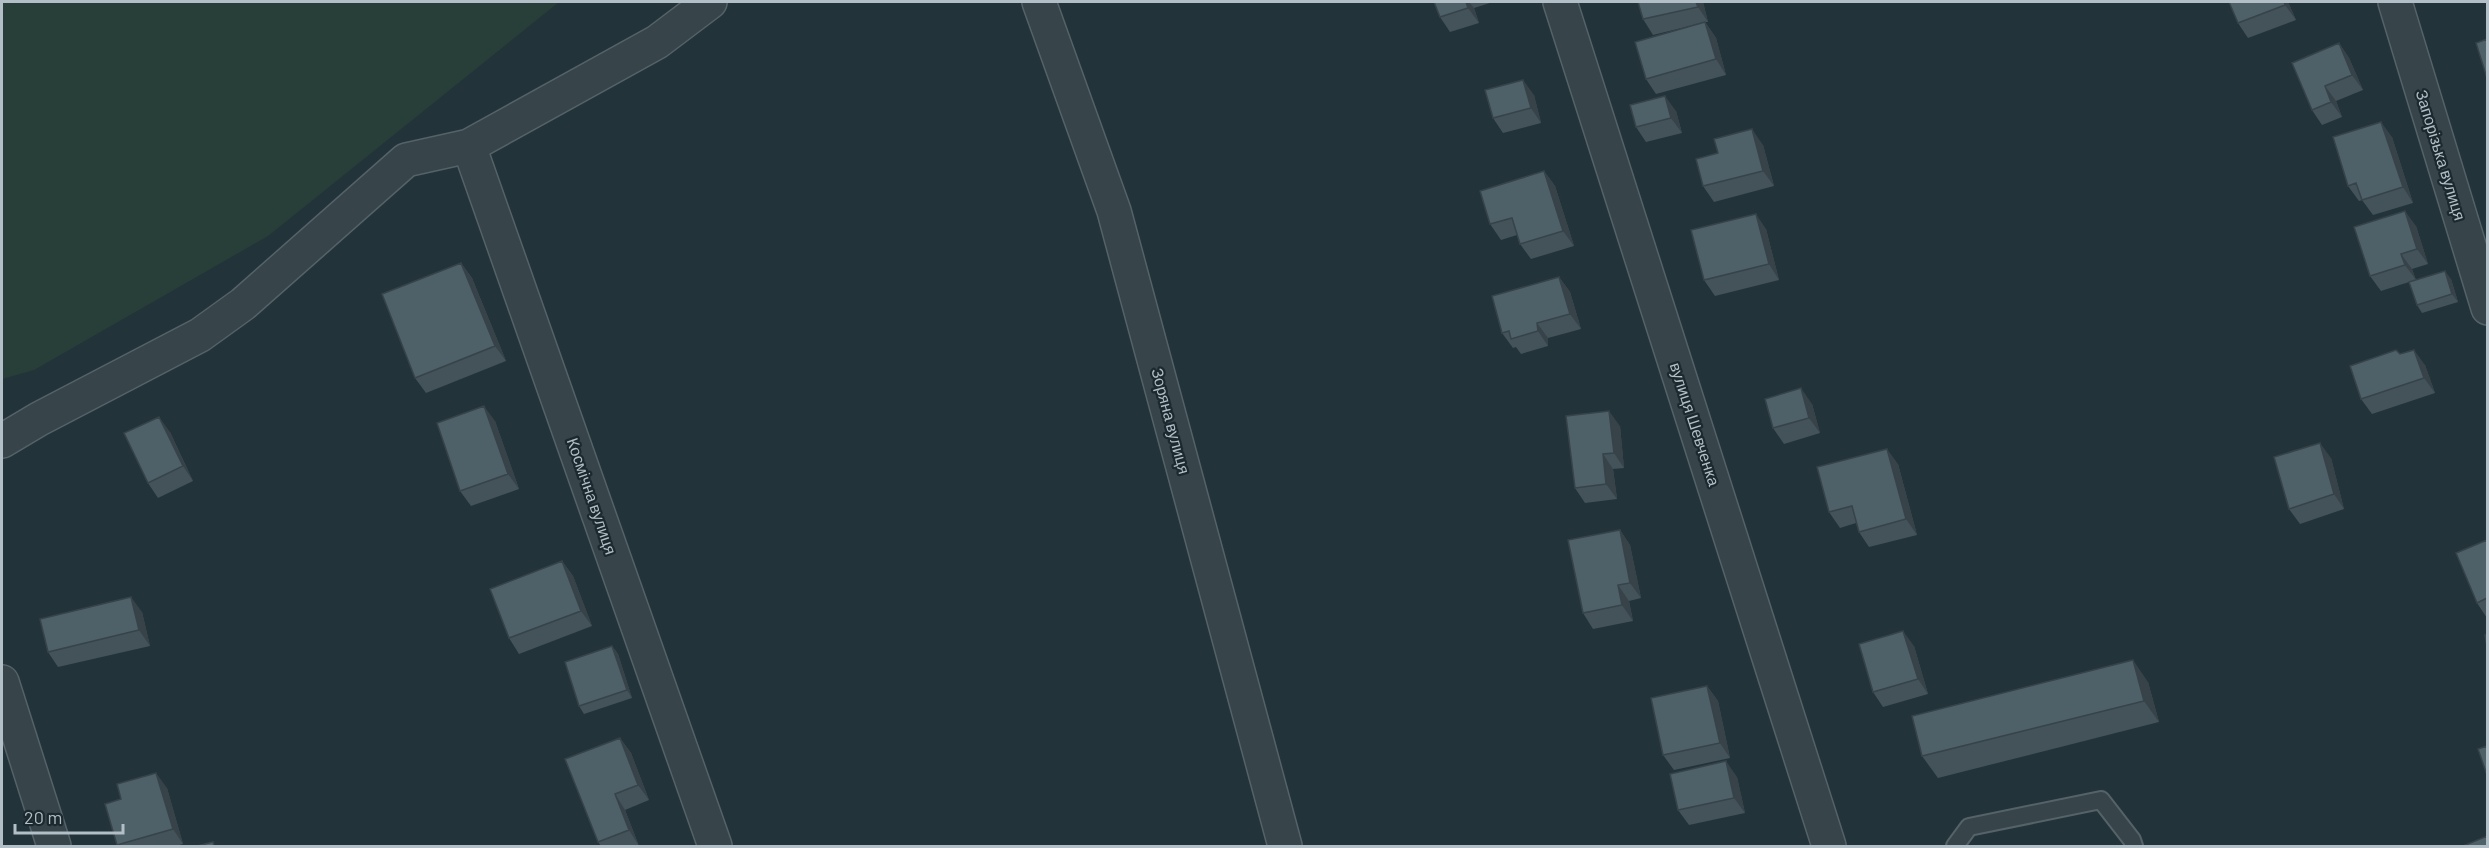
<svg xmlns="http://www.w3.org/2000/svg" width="2489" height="848" font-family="Barlow,sans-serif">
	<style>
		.green { fill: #283f39 }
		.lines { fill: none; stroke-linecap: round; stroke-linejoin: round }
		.lane-casing { stroke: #556268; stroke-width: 20 }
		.street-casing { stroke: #556268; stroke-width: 36 }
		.lane { stroke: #37444a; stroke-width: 16 }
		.street { stroke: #37444a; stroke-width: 33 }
		.wall { fill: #435359 }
		.shaded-wall { fill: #374349 }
		.building { fill: #4e6068; stroke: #374349; stroke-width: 1.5 }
		.labels { text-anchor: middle; stroke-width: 4.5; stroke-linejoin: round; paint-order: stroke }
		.street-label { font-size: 16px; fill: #b2bfc6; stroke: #1c292f }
	</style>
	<rect width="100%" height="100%" fill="#23333a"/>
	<!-- green -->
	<path class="green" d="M2 2H559L268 236 34 370 2 379Z"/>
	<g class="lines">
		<defs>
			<path id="lane" d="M1955 846 1969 827 2101 800 2132 840 2134 846"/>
			<path id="street" d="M1039 2 1114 211 1285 846
				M1560 2 1829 846
				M2395 2 2488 308
				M469 146 715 846
				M2 441 39 419 200 335 243 304 406 160 469 146 657 42 710 2
				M2 682 54 846"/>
		</defs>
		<!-- lane casing -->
		<use href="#lane" class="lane-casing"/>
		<!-- street casing -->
		<use href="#street" class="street-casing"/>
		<!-- lane -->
		<use href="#lane" class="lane"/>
		<!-- street -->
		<use href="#street" class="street"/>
	</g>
	<!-- wall -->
	<path class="wall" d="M1434 2H1493L1474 8 1479 23 1450 32 1440 17Z
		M1638 2H1703L1708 22H1705L1716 38 1726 75 1656 94 1646 79 1702 23 1653 35 1643 19Z
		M2288 2 2296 20 2248 38 2238 23Z
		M2339 43 2349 58 2363 90 2336 101 2342 117 2322 125 2312 110Z
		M1534 95 1541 123 1503 133 1493 118Z
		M1676 111 1682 133 1646 142 1636 127Z
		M2392 137 2413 203 2373 215 2362 200 2359 201 2348 186Z
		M1763 145 1774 186 1714 202 1703 186 1718 153Z
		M1544 171 1555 186 1574 246 1531 259 1520 244 1517 235 1501 240 1490 224Z
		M2416 226 2428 264 2412 269 2416 280 2451 279 2458 302 2422 313 2417 305 2409 282 2381 291 2370 276Z
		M1766 229 1779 280 1715 296 1704 280Z
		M461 263 472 278 506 361 426 393 415 378Z
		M1559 277 1570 292 1581 329 1548 338V346L1521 354 1516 347 1513 348 1502 333Z
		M2400 354 2425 365 2435 393 2372 414 2361 399Z
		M1812 404 1820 433 1784 444 1773 428Z
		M495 421 519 489 471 506 460 491Z
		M1620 426 1624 468 1613 469 1617 499 1585 503 1575 488Z
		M170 432 193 481 158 498 148 483Z
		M2331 458 2344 509 2300 524 2289 509Z
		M1898 464 1917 535 1869 547 1859 532 1856 523 1840 528 1829 512Z
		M1620 530 1630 545 1641 598 1629 601 1633 621 1593 629 1583 613Z
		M2487 540V618L2477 603Z
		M562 561 573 576 592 626 519 654 509 638Z
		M142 612 150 646 58 667 48 652Z
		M612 646 618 654 632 698 584 714 579 706Z
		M1914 646 1928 694 1883 707 1873 692Z
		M2148 682 2159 722 1938 778 1922 756Z
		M1707 686 1718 701 1730 758 1674 770 1663 755Z
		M620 738 631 753 649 800 625 810 639 846H601L598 842Z
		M1737 777 1745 813 1689 825 1678 810Z
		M167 788 183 844 176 846H118L117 845Z"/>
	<!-- shaded-wall -->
	<path class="shaded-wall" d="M1466 2H1469L1474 8 1479 23 1468 8Z
		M1696 2H1703L1708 22 1698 7Z
		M2284 2H2288L2296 20 2285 5Z
		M1705 22 1716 38 1726 75 1716 59Z
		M2339 43 2349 58 2363 90 2352 75Z
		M1523 80 1534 95 1541 123 1531 108Z
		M2325 86 2336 101 2342 117 2331 102Z
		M1665 96 1676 111 1682 133 1671 118Z
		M2381 122 2392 137 2413 203 2403 187Z
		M1752 129 1763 145 1774 186 1763 171Z
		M1544 171 1555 186 1574 246 1563 231Z
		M2405 211 2416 226 2428 264 2417 249Z
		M1756 214 1766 229 1779 280 1769 264Z
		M2401 254 2412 269 2416 280 2405 265Z
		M461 263 472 278 506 361 495 346Z
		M2445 271 2451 279 2458 302 2452 294Z
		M1559 277 1570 292 1581 329 1570 314Z
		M1537 323 1548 338V346L1538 331Z
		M2414 350 2425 365 2435 393 2424 378Z
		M1801 388 1812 404 1820 433 1809 418Z
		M484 406 495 421 519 489 508 474Z
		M1609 411 1620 426 1624 468 1614 453Z
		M159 417 170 432 193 481 183 466Z
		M2320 443 2331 458 2344 509 2334 494Z
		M1887 449 1898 464 1917 535 1906 519Z
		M1603 454 1613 469 1617 499 1606 484Z
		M1620 530 1630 545 1641 598 1630 583Z
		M562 561 573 576 592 626 581 611Z
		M1618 585 1629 601 1633 621 1622 605Z
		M131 597 142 612 150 646 139 630Z
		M1903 631 1914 646 1928 694 1918 679Z
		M612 646 618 654 632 698 627 690Z
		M2133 660 2148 682 2159 722 2144 701Z
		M1707 686 1718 701 1730 758 1720 743Z
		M620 738 631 753 649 800 638 785Z
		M1726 761 1737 777 1745 813 1734 798Z
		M156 773 167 788 183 844 173 829Z
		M615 794 625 810 639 846 629 830Z"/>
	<!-- building -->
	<path class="building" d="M1434 2H1466L1468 8 1440 17Z
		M1638 2H1696L1698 7 1643 19Z
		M2229 2H2284L2285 5 2238 23Z
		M1705 22 1716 59 1646 79 1635 42Z
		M2487 39V78L2476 43Z
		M2339 43 2352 75 2325 86 2331 102 2312 110 2292 63Z
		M1523 80 1531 108 1493 118 1485 90Z
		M1665 96 1671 118 1636 127 1630 105Z
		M2381 122 2403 187 2362 200 2356 183 2348 186 2333 137Z
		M1752 129 1763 171 1703 186 1696 159 1718 153 1714 139Z
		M1544 171 1563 231 1520 244 1512 218 1490 224 1480 191Z
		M2405 211 2417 249 2401 254 2405 265 2370 276 2354 227Z
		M1756 214 1769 264 1704 280 1691 230Z
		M461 263 495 346 415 378 382 294Z
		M2445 271 2452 294 2417 305 2409 282Z
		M1559 277 1570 314 1537 323 1538 331 1511 339 1509 331 1502 333 1492 296Z
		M2396 350 2400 354 2414 350 2424 378 2361 399 2350 366Z
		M1801 388 1809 418 1773 428 1765 399Z
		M484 406 508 474 460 491 437 423Z
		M1609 411 1614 453 1603 454 1606 484 1575 488 1566 416Z
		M159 417 183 466 148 483 124 433Z
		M2320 443 2334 494 2289 509 2274 457Z
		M1887 449 1906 519 1859 532 1852 506 1829 512 1817 467Z
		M1620 530 1630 583 1618 585 1622 605 1583 613 1568 540Z
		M2487 540V598L2477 603 2456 553Z
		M562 561 581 611 509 638 490 589Z
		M131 597 139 630 48 652 40 619Z
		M1903 631 1918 679 1873 692 1859 644Z
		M2485 635H2487V646Z
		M612 646 627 690 579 706 565 662Z
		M2133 660 2144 701 1922 756 1912 716Z
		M1707 686 1720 743 1663 755 1651 698Z
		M620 738 638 785 615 794 629 830 598 842 565 759Z
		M2487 746V775L2478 749Z
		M1726 761 1734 798 1678 810 1670 774Z
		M156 773 173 829 117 845 105 804 121 799 117 784Z
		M2487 836V846H2463Z
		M213 842 214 846H197Z"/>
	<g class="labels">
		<!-- street labels -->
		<g class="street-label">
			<text transform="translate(2441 155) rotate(73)" y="6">Запорізька вулиця</text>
			<text transform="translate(1171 421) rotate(75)" y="6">Зоряна вулиця</text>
			<text transform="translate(1695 424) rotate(72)" y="6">вулиця Шевченка</text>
			<text transform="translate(592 496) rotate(71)" y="6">Космічна вулиця</text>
		</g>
	</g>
	<!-- border -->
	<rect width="2489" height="848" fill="none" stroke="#b2bfc6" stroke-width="6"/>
	<!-- scale -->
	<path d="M15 824v9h108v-9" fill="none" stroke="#b2bfc6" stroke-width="3"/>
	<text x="24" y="824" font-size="18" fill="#b2bfc6" stroke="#1c292f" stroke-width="4.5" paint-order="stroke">20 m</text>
</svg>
